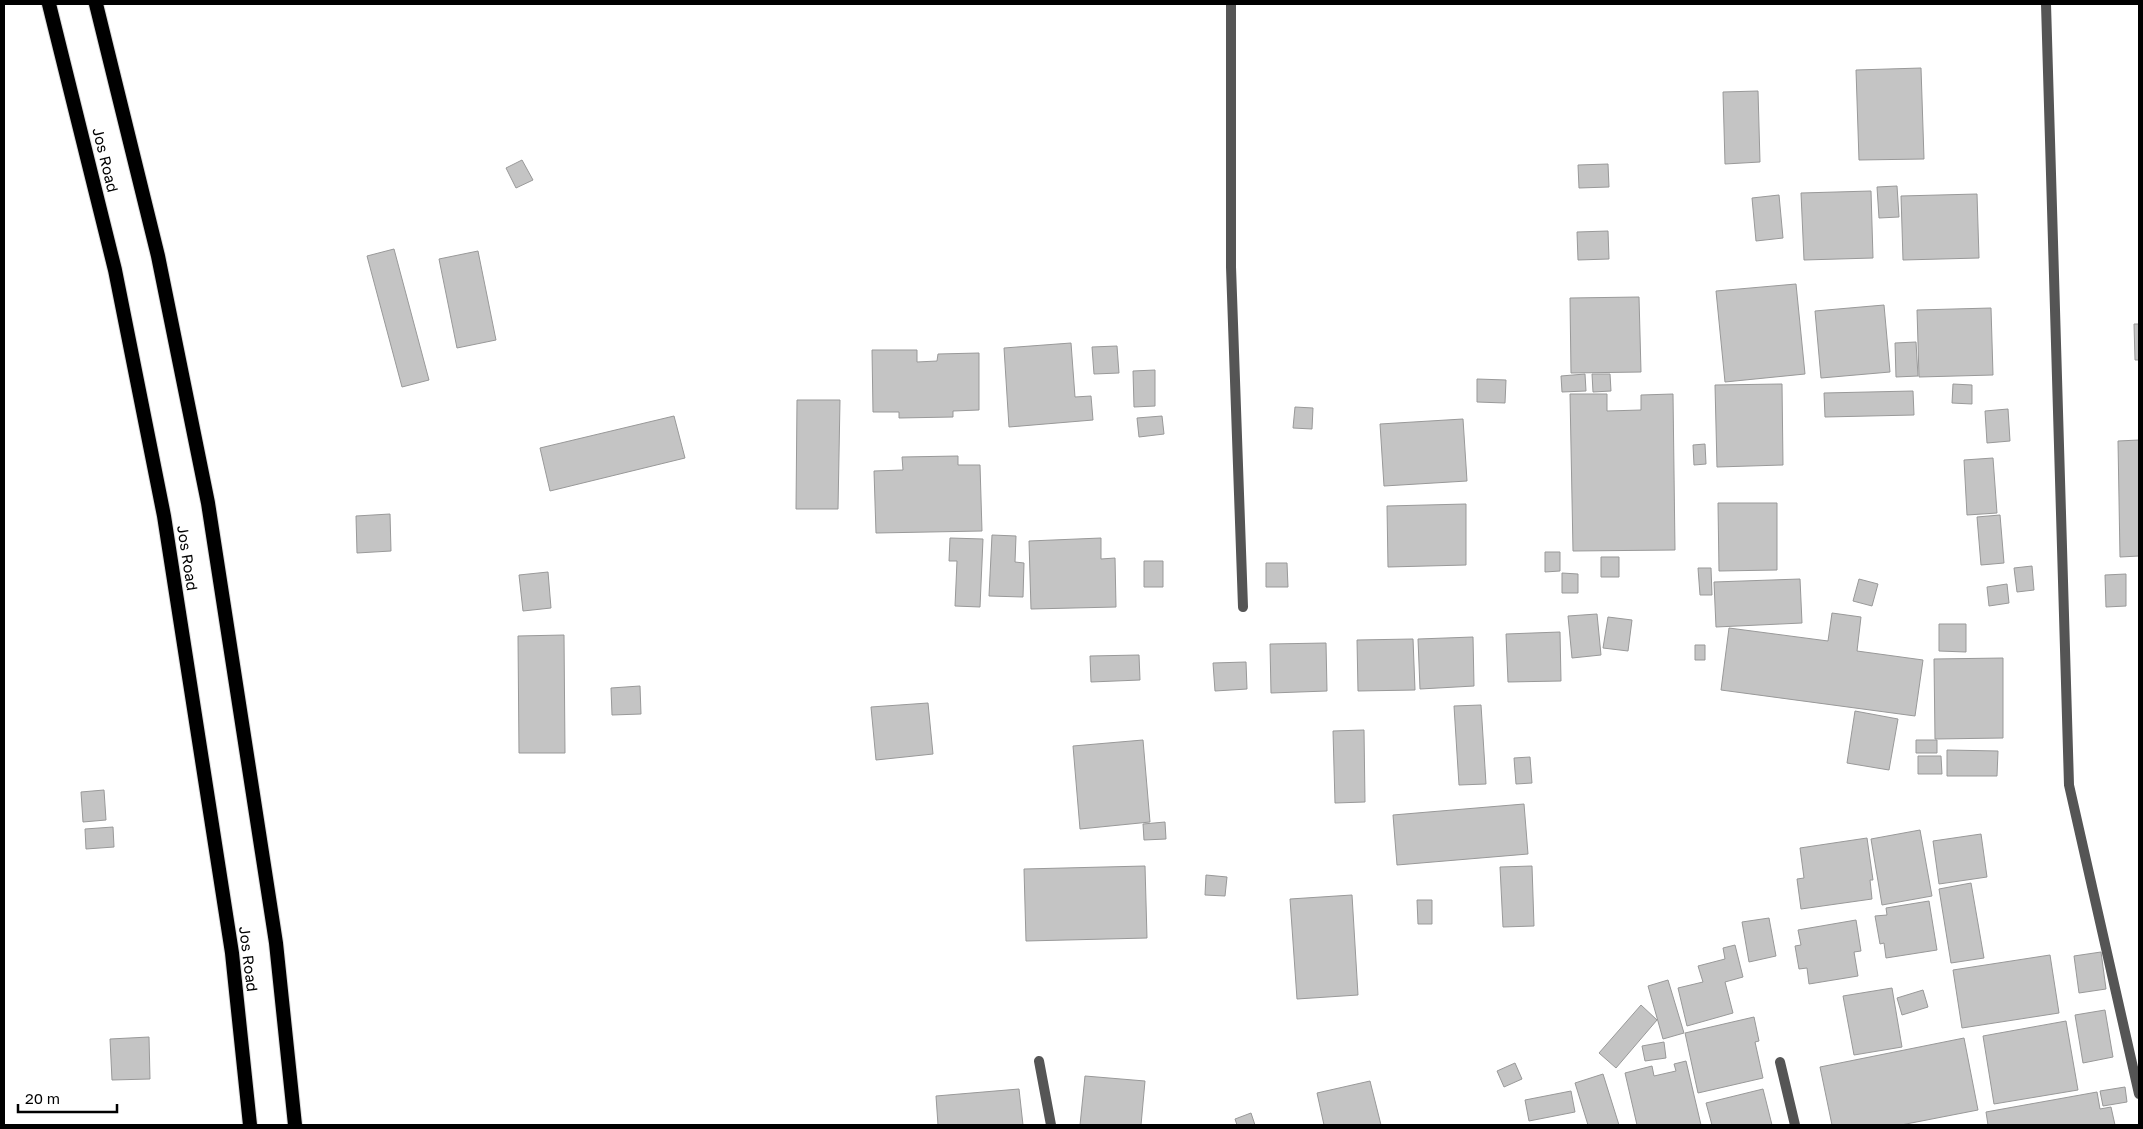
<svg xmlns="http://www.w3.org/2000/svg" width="2143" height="1129" font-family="'Golos Text',sans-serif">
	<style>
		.building { fill: #c4c4c4; stroke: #999 }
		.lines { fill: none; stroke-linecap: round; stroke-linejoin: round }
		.trunk-casing { stroke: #dbdbdb; stroke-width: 16 }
		.minor { stroke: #555; stroke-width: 10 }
		.trunk { stroke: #000; stroke-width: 14 }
		.labels { text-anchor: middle; stroke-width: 4; stroke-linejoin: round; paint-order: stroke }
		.street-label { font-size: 15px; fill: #000; stroke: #fff }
	</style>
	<rect width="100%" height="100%" fill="#fff"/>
	<!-- building -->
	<path class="building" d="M1921 68 1924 159 1859 160 1856 70Z
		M1758 91 1760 162 1725 164 1723 92Z
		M522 160 533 180 516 188 506 168Z
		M1608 164 1609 187 1579 188 1578 165Z
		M1897 186 1899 217 1879 218 1877 187Z
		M1871 191 1873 258 1804 260 1801 193Z
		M1977 194 1979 258 1903 260 1901 196Z
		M1779 195 1783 238 1756 241 1752 198Z
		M1608 231 1609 259 1578 260 1577 232Z
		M394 249 429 380 402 387 367 256Z
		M478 251 496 340 457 348 439 259Z
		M1796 284 1805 374 1725 382 1716 291Z
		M1639 297 1641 372 1571 373 1570 298Z
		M1884 305 1890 372 1821 378 1815 311Z
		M1991 308 1993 375 1919 377 1917 310Z
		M2134 324H2139V360H2135Z
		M1916 342 1918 376 1896 377 1895 343Z
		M1071 343 1075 397 1091 396 1093 420 1009 427 1004 348Z
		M1117 346 1119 373 1094 374 1092 347Z
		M872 350H917V362L937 361 938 354 979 353V410L953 411V417L899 418V412H873Z
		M1155 370V406L1134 407 1133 371Z
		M1585 374 1586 391 1562 392 1561 376Z
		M1592 374H1610L1611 391 1593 392Z
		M1477 379 1506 380 1505 403 1477 402Z
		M1782 384 1783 465 1717 467 1715 385Z
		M1953 384 1972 385V404L1952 403Z
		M1913 391 1914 415 1825 417 1824 393Z
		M1570 394H1607V411L1641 410V395L1673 394 1675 550 1573 551Z
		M797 400H840L838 509H796Z
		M1295 407 1313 408 1312 429 1293 428Z
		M2008 409 2010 441 1987 443 1985 411Z
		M674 416 685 458 550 491 540 448Z
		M1162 416 1164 434 1139 437 1137 418Z
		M1463 419 1467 481 1384 486 1380 424Z
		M2139 440V556L2120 557 2118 441Z
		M1705 444 1706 464 1694 465 1693 445Z
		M958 456V465H980L982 531 876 533 874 471 903 470 902 457Z
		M1993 458 1997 513 1967 515 1964 460Z
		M1718 503H1777V570L1719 571Z
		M1466 504V565L1388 567 1387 506Z
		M390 514 391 551 357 553 356 516Z
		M2000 515 2004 563 1981 565 1977 517Z
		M992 535 1016 536 1015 562 1024 563 1023 597 989 596Z
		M950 538 983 539 980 607 955 606 957 561H949Z
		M1101 538V559L1115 558 1116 607 1031 609 1029 541Z
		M1545 552H1560V571L1545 572Z
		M1601 557H1619V577H1601Z
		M1144 561H1163V587H1144Z
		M1266 563H1287L1288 587H1266Z
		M2032 566 2034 590 2017 592 2014 568Z
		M1698 568H1711L1712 595H1700Z
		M548 572 551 608 523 611 519 575Z
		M1562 573 1578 574V593H1562Z
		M2126 574V606L2106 607 2105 575Z
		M1800 579 1802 623 1716 627 1714 582Z
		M1859 579 1878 584 1872 606 1853 601Z
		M2007 584 2009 603 1989 606 1987 587Z
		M1832 613 1861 617 1857 651 1923 660 1915 716 1721 690 1729 628 1828 641Z
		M1597 614 1601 655 1572 658 1568 616Z
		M1608 617 1632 620 1628 651 1603 648Z
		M1939 624H1966V652L1939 651Z
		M1560 632 1561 681 1508 682 1506 634Z
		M564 635 565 753H519L518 636Z
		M1473 637 1474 686 1420 689 1418 639Z
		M1413 639 1415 690 1358 691 1357 640Z
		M1326 643 1327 691 1271 693 1270 644Z
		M1695 645H1705V660H1695Z
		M1139 655 1140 680 1091 682 1090 656Z
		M2003 658V738L1935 739 1934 659Z
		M1246 662 1247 689 1215 691 1213 663Z
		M640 686 641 714 612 715 611 688Z
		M928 703 933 754 876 760 871 707Z
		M1481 705 1486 784 1459 785 1454 706Z
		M1855 711 1898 719 1889 770 1847 763Z
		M1364 730 1365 802 1335 803 1333 731Z
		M1143 740 1150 822 1080 829 1073 746Z
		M1916 740H1937V753H1916Z
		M1947 750 1998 751 1997 776H1947Z
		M1918 756H1941L1942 774H1918Z
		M1530 757 1532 783 1516 784 1514 758Z
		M104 790 106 820 83 822 81 792Z
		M1524 804 1528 854 1397 865 1393 815Z
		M1165 822 1166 839 1144 840 1143 824Z
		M113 827 114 847 86 849 85 829Z
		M1920 830 1932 896 1882 905 1871 839Z
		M1981 834 1987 877 1939 884 1933 841Z
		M1867 838 1873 880H1870L1872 899 1801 909 1797 879 1804 878 1800 848Z
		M1145 866 1147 938 1026 941 1024 869Z
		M1532 866 1534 926 1503 927 1500 867Z
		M1206 875 1227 877 1225 896 1205 895Z
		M1971 883 1984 958 1951 963 1939 889Z
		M1352 895 1358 995 1297 999 1290 899Z
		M1417 900H1432V924H1418Z
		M1929 901 1937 950 1886 958 1884 943 1880 944 1875 916 1887 915 1886 908Z
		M1769 918 1776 956 1749 962 1742 922Z
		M1856 920 1861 951 1854 952 1858 976 1809 984 1807 968 1799 969 1795 946 1801 945 1798 930Z
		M1735 945 1743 977 1725 982 1733 1013 1687 1026 1678 988 1703 982 1698 966 1725 959 1723 948Z
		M2101 952 2106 989 2079 993 2074 956Z
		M2050 955 2059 1013 1962 1028 1953 970Z
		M1668 980 1684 1033 1663 1039 1648 986Z
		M1892 988 1902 1047 1854 1055 1843 996Z
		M1923 990 1928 1007 1902 1015 1897 998Z
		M1641 1005 1657 1020 1616 1068 1599 1053Z
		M2105 1010 2113 1057 2083 1063 2075 1015Z
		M1754 1017 1759 1041 1755 1042 1763 1078 1698 1093 1685 1033Z
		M2066 1021 2078 1090 1994 1104 1983 1036Z
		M149 1037 150 1079 112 1080 110 1039Z
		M1964 1038 1978 1110 1901 1125H1832L1820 1067Z
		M1664 1042 1666 1058 1645 1061 1642 1046Z
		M1686 1061 1701 1125H1637L1625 1073 1652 1066 1654 1076 1676 1071 1674 1064Z
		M1515 1063 1522 1079 1504 1087 1497 1071Z
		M1603 1074 1619 1125H1588L1575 1083Z
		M1085 1076 1145 1081 1141 1125H1080Z
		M1370 1081 1381 1125H1324L1317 1093Z
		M2125 1087 2127 1102 2103 1106 2100 1091Z
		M1019 1089 1023 1125H938L936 1096Z
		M1763 1089 1772 1125H1712L1706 1103Z
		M1571 1091 1575 1112 1529 1121 1525 1100Z
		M2097 1092 2100 1109 2111 1107 2115 1125H1988L1986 1112Z
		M1251 1113 1255 1125H1237L1235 1119Z"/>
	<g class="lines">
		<defs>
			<path id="trunk" d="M49 4 115 270 164 516 232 953 250 1125
				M96 4 158 256 208 503 276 943 295 1125"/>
		</defs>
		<!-- trunk casing -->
		<use href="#trunk" class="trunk-casing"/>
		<!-- minor -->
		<path class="minor" d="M1231 4V267L1243 607
			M2046 4 2069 785 2139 1094
			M1039 1061 1051 1125
			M1780 1062 1795 1125"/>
		<!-- trunk -->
		<use href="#trunk" class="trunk"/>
	</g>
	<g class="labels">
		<!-- street labels -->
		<g class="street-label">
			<text transform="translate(105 160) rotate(76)" y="5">Jos Road</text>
			<text transform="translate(187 558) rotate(81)" y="5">Jos Road</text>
			<text transform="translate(248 959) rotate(83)" y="5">Jos Road</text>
		</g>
	</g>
	<!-- border -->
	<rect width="2143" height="1129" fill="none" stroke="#000000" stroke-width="10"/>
	<!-- scale -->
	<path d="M18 1104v8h99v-8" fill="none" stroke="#000000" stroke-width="2.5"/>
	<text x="25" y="1104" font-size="15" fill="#000000" stroke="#ffffff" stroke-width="4" paint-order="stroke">20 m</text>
</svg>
